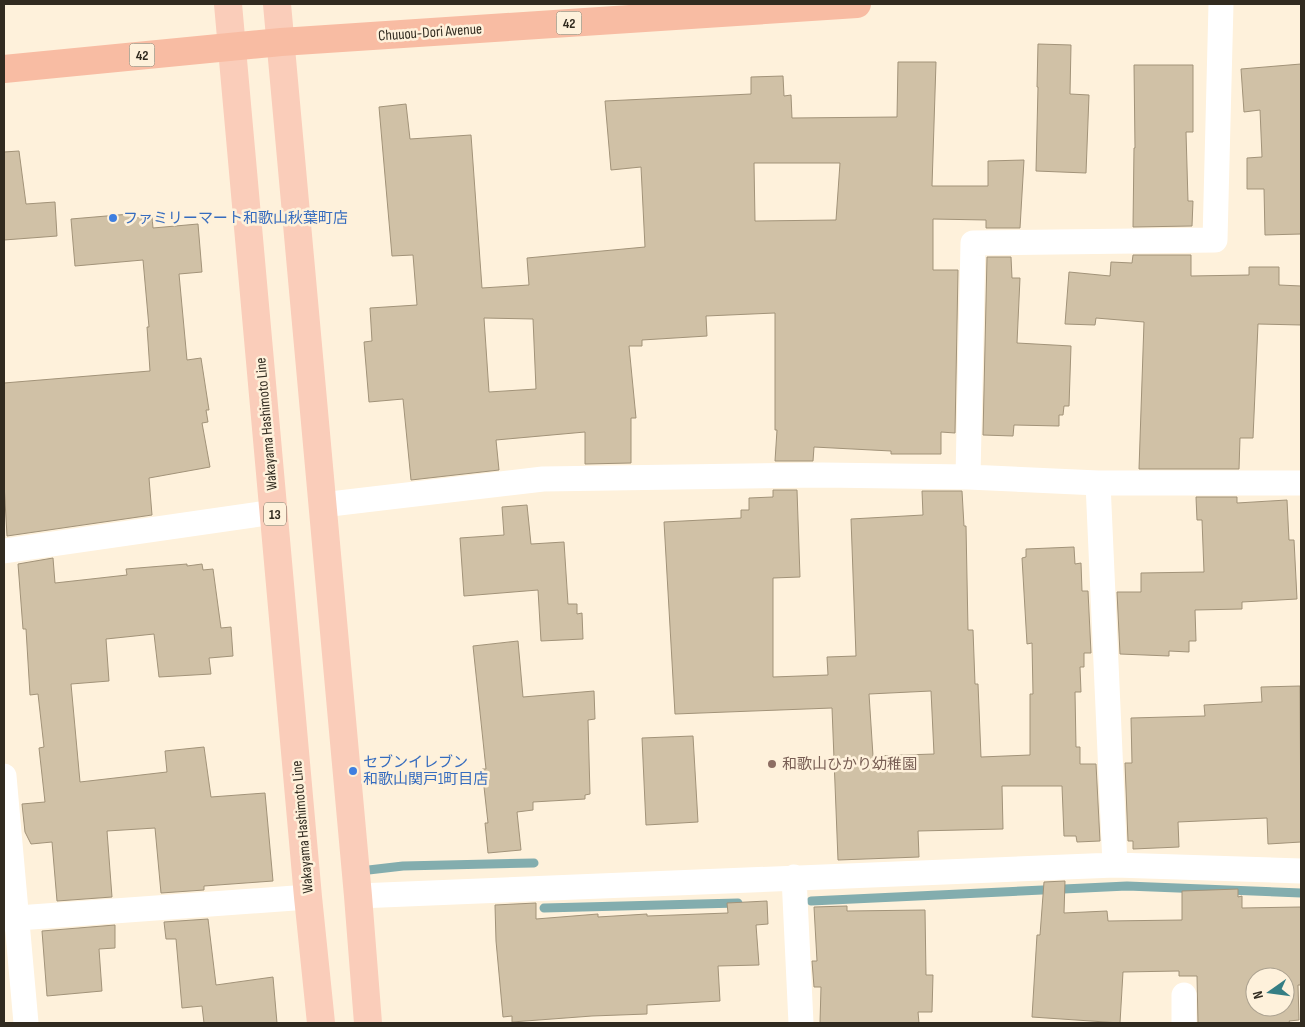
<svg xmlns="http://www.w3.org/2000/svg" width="1305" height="1027" font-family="'Sofia Sans Condensed','Noto Sans JP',sans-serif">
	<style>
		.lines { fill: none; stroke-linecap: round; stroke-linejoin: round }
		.stream { stroke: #83adae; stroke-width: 9 }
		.building { fill: #d0c1a6; stroke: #a29379; fill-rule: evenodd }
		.minor { stroke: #fff; stroke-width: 25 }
		.primary { stroke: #facdba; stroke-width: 28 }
		.trunk { stroke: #f8bca3; stroke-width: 28 }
		.shop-dot { fill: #3f7fe0; stroke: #fef1db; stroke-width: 2 }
		.education-dot { fill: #8d6e63; stroke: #fef1db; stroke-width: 2 }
		.labels { text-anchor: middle; stroke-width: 5; stroke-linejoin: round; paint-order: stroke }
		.shield { fill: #fef1db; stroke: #6e6658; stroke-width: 1 }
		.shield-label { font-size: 14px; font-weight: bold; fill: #312b20 }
		.street-label { font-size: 15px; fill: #312b20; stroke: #fef1db }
		.shop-label { font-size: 15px; fill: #366cbe; stroke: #fef1db; text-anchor: start }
		.education-label { font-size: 15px; fill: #785e54; stroke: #fef1db; text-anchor: start }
	</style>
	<rect width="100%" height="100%" fill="#fef1db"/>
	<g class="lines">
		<!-- stream -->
		<path class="stream" d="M360 871 403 866 534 863
			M811 901 1127 886 1301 893
			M544 908 738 903"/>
	</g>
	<!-- building -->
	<path class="building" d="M1038 44 1071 45 1070 94 1089 95 1086 173 1036 171 1038 87H1037Z
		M898 62H936L932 186H988V161L1024 160 1020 228H986V220L933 219V270H958L955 433 941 432V454H891V451L814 447 813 461H775L777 430H775V313L706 316 707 336 642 340V346H629L636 418H631V463L585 464V432L496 440 499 470 411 480 403 399 369 402 364 342 372 341 370 308 417 305 413 255 392 256 379 107 406 104 410 139 471 135 482 288 529 285 527 258 645 247 641 167 611 170 605 101 751 94V77L783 76 784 96 791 95 792 118 897 117ZM754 163H840L836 220 755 221ZM484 318 533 319 536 389 489 392Z
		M1301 64V234L1265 235 1264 189H1247V158L1262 157 1260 110 1244 112 1241 69Z
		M1134 65H1193V132H1186L1188 201H1193L1192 226 1133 227 1134 148H1135Z
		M19 151 26 204 55 202 57 236 4 240V152Z
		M130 214 131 218 152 217 153 228 198 224 202 272 179 274 187 360 201 358 209 410H206L208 422 202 423 210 467 149 478 152 515 7 536 4 483V383L150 371 147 327H149L143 260 75 266 71 219Z
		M1133 255H1191V276L1249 275V267H1279V285L1301 286V325L1258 324 1253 438H1240L1239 469H1139L1144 322 1096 318 1095 325 1065 324 1069 272 1110 276 1111 262 1132 263Z
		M987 257H1011L1012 278H1020L1017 343 1071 346 1069 406H1064L1063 415H1059V426L1014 425 1013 436 983 435Z
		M773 490H797L800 577 773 578V677L828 675 827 657 856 656 851 519 923 515 922 491H962L964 526H966L968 630H973L975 684H978L981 757 1030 755V694H1033L1032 643 1027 644 1022 558 1026 557V549L1074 547 1075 564 1081 563 1082 591H1088L1091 653H1084V667H1080L1081 692H1075L1076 747H1080V764H1096L1100 841 1077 842 1076 836H1064L1062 786H1002L1003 829 918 831 919 857 838 860 832 708 675 714 664 522 741 518V510H749V498L773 497ZM931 691 934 754 873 756 869 694Z
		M1196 497H1237V503L1287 500 1289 540H1294L1297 599 1242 602V609L1195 610 1196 641H1189V652L1169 651V656L1120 654 1117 592H1141V573L1204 572 1202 520H1197Z
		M527 505 531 544 564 542 568 604H577V614L582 613 583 639 541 641 538 590 464 596 460 538 504 535 502 507Z
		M53 558 55 583 127 575 126 569 187 564V566L202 564 203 570 213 569 221 628 231 627 233 656 209 658 211 674 159 677 154 634 106 639 109 681 71 684 80 782 167 772 165 751 204 747 211 797 265 793 273 881 204 886V890L161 893 155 828 107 831 112 897 57 901 52 842 31 844 25 832 22 804 45 802 39 748 44 747 38 694 30 695 26 629H23L18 564Z
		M518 641 523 697 594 691 595 719 588 720 590 794 585 795V799L533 802V810L517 812 521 850 488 853 485 823H488L482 769H486L473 646Z
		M1300 686 1301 842 1268 844 1267 818 1178 822 1179 847 1133 849V841H1128L1125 763H1132L1131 718 1205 716 1204 705 1262 702 1261 687Z
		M693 736 698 822 646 825 642 738Z
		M1065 881 1064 913 1107 911 1108 921 1182 920V891L1238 889V897L1242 896V908L1301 907V985H1298L1299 1020 1289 1021 1290 1023H1198L1197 976H1179V971L1123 972 1120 1023 1032 1017 1037 935H1040L1044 882ZM1255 977H1285V1007H1255Z
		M767 901 768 924 756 925 759 965 718 966 720 1001 647 1005V1014L592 1016 512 1022V1016L503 1017 496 941 495 905 536 903V919L598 914V917L647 914V916L728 913 727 903Z
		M847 906V911L925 910 926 975H933L932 1012H918L919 1023H820L821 987H814L812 961H817L814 907Z
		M208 919 216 985 273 977 277 1023H204L202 1006 182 1008 176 939H166L164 922Z
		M115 925V948L99 949 102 991 47 996 42 931Z"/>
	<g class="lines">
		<!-- minor -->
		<path class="minor" d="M968 477 973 243 1215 240 1221 4
			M1098 483 1115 865
			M322 505 543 479 822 475 968 477 1098 483H1301
			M4 551 274 512
			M4 776 26 1023
			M794 877 801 1023
			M358 896 1115 865 1301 871
			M4 919 308 897
			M1184 1023V995"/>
		<!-- primary -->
		<path class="primary" d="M228 4 308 897 321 1023
			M277 4 358 896 368 1023"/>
		<!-- trunk -->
		<path class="trunk" d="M4 69 281 42 857 4"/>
	</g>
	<!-- markers -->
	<g class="shop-dot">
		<circle cx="113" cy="218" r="5"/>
		<circle cx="353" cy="771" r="5"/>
	</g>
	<circle class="education-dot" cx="772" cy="764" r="5"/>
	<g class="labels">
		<!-- shield labels -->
		<g class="shield">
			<rect x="556.5" y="11.5" width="25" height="23" rx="4"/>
			<rect x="129.5" y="43.5" width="25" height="23" rx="4"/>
			<rect x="264" y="502.5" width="22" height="23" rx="4"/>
		</g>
		<g class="shield-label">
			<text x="569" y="28">42</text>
			<text x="142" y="60">42</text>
			<text x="275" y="519">13</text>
		</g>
		<!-- street labels -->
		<g class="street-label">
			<text transform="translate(430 32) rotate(-4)" y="5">Chuuou-Dori Avenue</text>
			<text transform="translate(266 424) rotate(-95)" y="5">Wakayama Hashimoto Line</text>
			<text transform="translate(302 827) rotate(-95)" y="5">Wakayama Hashimoto Line</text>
		</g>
		<!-- shop labels -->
		<g class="shop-label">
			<text x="123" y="223">ファミリーマート和歌山秋葉町店</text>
			<text x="363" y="767">セブンイレブン<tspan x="363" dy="17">和歌山関戸1町目店</tspan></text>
		</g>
		<!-- education labels -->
		<g class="education-label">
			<text x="782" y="769">和歌山ひかり幼稚園</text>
		</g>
	</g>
	<!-- border -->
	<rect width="1305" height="1027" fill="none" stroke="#312b20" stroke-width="10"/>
	<!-- north arrow -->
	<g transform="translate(1270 992) rotate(256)"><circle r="24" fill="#fef1db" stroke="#aca290"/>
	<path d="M0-4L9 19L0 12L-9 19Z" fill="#357e84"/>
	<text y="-8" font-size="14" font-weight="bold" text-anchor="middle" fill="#312b20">N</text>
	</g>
</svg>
